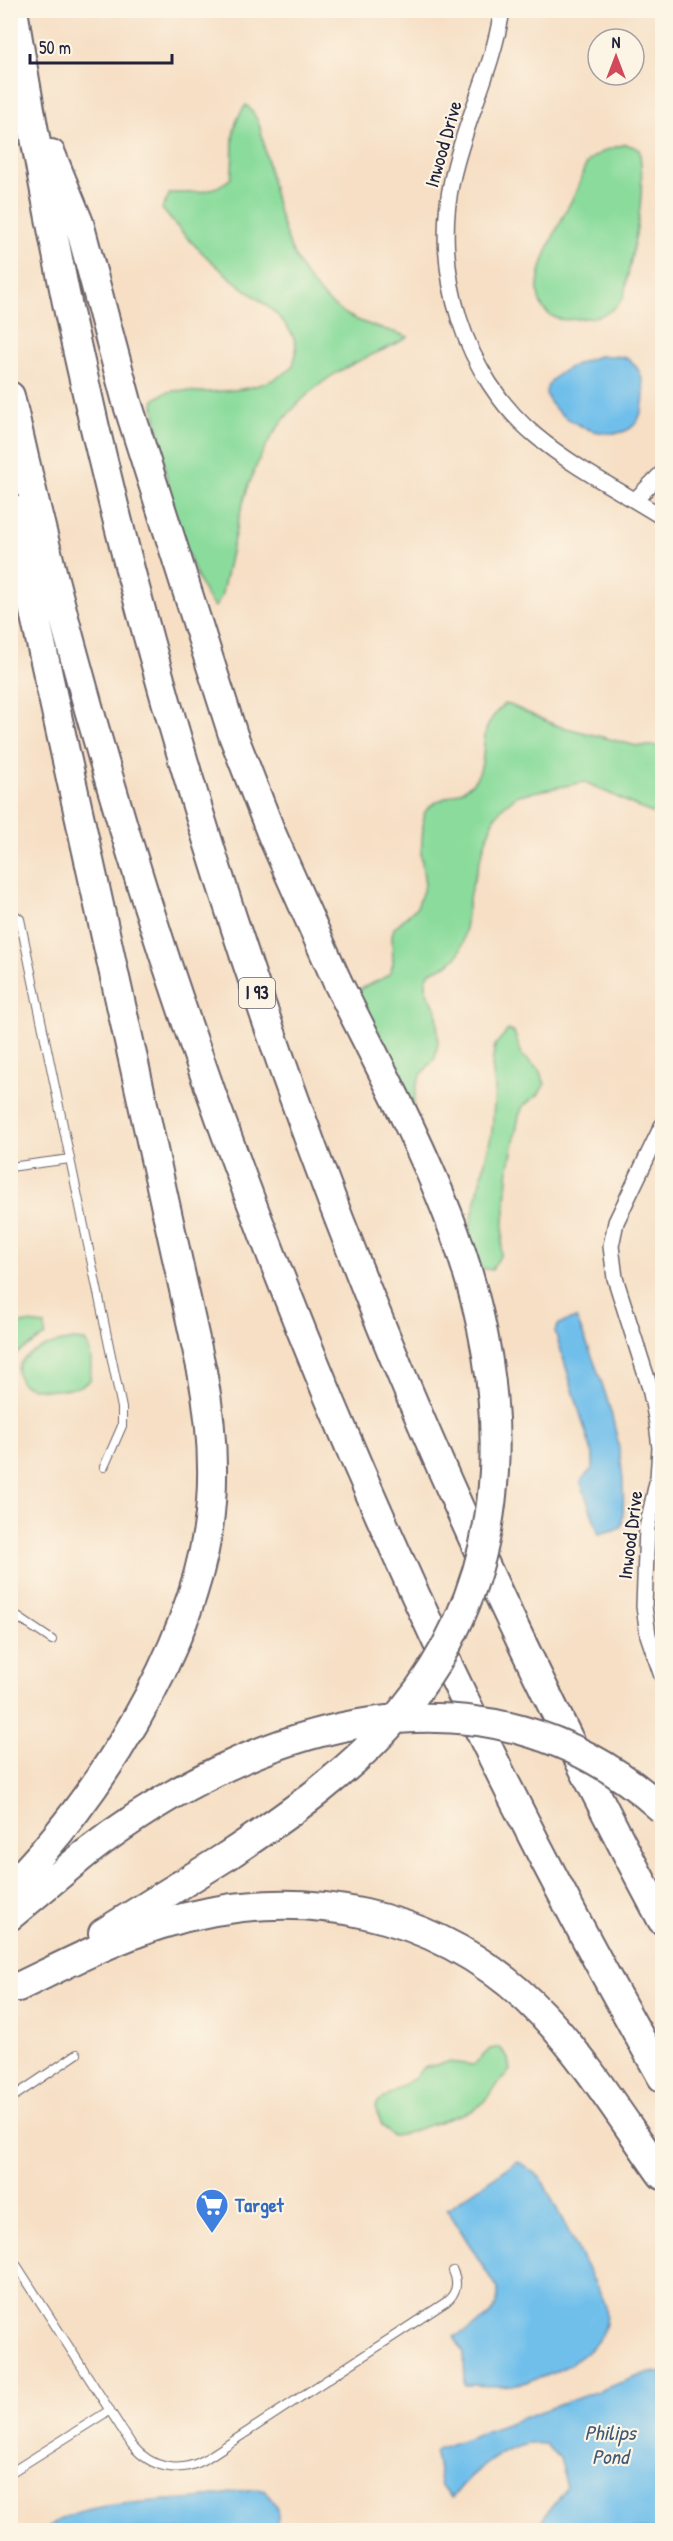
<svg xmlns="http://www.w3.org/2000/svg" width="673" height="2541" font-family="'Patrick Hand',sans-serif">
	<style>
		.green { fill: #8bdc9c; stroke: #567f6c; stroke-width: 1.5 }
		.water { fill: #70bfeb; stroke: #497093; stroke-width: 1.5 }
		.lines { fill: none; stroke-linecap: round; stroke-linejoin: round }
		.lane-casing { stroke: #6c646b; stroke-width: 10 }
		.street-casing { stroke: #6c646b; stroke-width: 18 }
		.highway-casing { stroke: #6c646b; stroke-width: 32 }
		.lane { stroke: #fff; stroke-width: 8 }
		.street { stroke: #fff; stroke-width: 15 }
		.highway { stroke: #fff; stroke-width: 28 }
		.highway-bridge-casing { stroke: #6c646b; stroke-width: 32; stroke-linecap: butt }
		.highway-bridge { stroke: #fff; stroke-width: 28 }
		.labels { text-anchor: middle; stroke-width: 4.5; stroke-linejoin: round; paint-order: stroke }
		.shield { fill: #fcf5e5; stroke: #63616e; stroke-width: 1.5 }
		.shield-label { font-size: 18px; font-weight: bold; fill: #22223b }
		.street-label { font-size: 20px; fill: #22223b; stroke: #fcf5e5 }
		.shop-label { font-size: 20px; font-weight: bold; fill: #366cbe; stroke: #fcf5e5; text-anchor: start }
		.water-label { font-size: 21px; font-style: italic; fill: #3d5979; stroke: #fcf5e5 }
	</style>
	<rect width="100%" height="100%" fill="#fcf5e5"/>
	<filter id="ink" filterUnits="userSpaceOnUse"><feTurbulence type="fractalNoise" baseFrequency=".0167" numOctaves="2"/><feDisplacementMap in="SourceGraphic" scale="12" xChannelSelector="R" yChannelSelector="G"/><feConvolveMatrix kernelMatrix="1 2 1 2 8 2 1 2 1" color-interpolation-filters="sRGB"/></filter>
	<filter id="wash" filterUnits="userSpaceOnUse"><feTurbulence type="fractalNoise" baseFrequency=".008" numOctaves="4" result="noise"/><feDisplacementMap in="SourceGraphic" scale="24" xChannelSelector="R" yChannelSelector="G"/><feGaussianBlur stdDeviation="1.35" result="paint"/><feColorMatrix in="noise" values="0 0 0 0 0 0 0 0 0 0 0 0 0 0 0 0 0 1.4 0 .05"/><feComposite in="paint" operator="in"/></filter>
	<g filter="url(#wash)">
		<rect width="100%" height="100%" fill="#f6dfc5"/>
		<!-- green -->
		<path class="green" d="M246 105C261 117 262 138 266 155 279 217 290 284 351 317 369 327 389 329 408 337 383 352 355 360 330 377 248 433 242 508 221 597L215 607C199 595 174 514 169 492 165 475 164 458 161 441 159 428 153 414 154 400 174 384 185 393 208 392 239 391 268 387 292 368 295 359 298 350 295 341 285 314 254 297 233 280 209 260 181 233 162 209L170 193C192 193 213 194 231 178 236 150 226 130 246 105Z
			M626 144 639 149C648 197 632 249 624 296 616 310 603 317 587 318 578 319 567 321 559 319 508 303 564 217 577 190 581 181 582 169 589 161 597 152 615 147 626 144Z
			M504 704 510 705 555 725 637 746H662V817L642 809 585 782 518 795 503 807 494 818 486 840 470 893 463 943 458 955 447 965 430 972 426 980V990L437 1011 438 1042 435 1058 421 1075 417 1084 412 1115 352 996C362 984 378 984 390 973L393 964 392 935 394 928 417 907 425 885 421 855 424 814C432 797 462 797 474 781 487 765 481 745 487 727 491 718 497 711 504 704Z
			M508 1030 514 1032 522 1055 539 1070 545 1084 538 1095 523 1106 519 1116 509 1167 501 1254 492 1270 479 1268 467 1238 492 1132 495 1089 492 1065 495 1045Z
			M28 1323 45 1325V1336L11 1357V1325Z
			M73 1340 85 1341C93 1353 91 1367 90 1380 77 1393 38 1392 22 1384L17 1373C19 1350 54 1343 73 1340Z
			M500 2047 508 2059 510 2070 481 2105 471 2111 400 2135 392 2136 382 2125 375 2107 379 2101 414 2078 423 2068 448 2062 474 2065 490 2049Z"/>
		<!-- water -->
		<path class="water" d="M599 356C608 356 618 355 626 358 648 368 648 408 635 424 623 439 593 433 579 425 564 417 552 410 546 394 546 374 582 361 599 356Z
			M576 1318C604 1381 630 1454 622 1524L620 1528 599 1534 581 1483 582 1479 593 1468V1456L555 1331 559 1324Z
			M518 2161 541 2178 605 2303C607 2312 608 2321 604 2330 590 2361 543 2380 512 2385 497 2387 480 2385 465 2385L464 2353 454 2337C476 2325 500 2318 498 2290L447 2209Z
			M650 2372 662 2373V2530H590L587 2528 540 2530C540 2515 560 2500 567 2487L559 2458 545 2444C510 2439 472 2471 452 2498L441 2487 435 2454 437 2449Z
			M257 2489 265 2491C277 2502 281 2515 276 2530H46C71 2500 168 2502 207 2497 224 2495 240 2490 257 2489Z"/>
	</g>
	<g filter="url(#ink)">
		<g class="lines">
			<defs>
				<path id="lane" d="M10 911 20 919 122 1408V1426L104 1467
					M10 1167 70 1159
					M10 1612 52 1640
					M10 2099 77 2054
					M10 2255 132 2445C151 2468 178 2474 204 2460L446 2302C456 2294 459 2283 453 2271
					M10 2473 110 2410"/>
				<path id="street" d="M502 10C493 70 464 122 452 180 432 270 464 377 536 436 574 468 621 491 662 517
					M635 500 662 473
					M662 1126 616 1222 611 1246 615 1278 650 1388 657 1423 660 1448 658 1478 647 1528 644 1606 648 1635 662 1676"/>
				<path id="highway" d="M13 10C31 118 50 225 73 331 146 666 248 995 376 1313 460 1521 557 1723 662 1920
					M51 154 79 223 127 402 233 735 272 835 337 981
					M10 396C141 985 365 1553 662 2077
					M10 1887C98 1800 189 1652 208 1529 216 1476 212 1424 202 1371L29 589 23 510
					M10 1916 85 1854
					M103 1933 227 1856
					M18 1987C64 1965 110 1941 159 1925 296 1881 442 1909 543 2015 586 2060 625 2123 662 2175"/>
			</defs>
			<!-- lane casing -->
			<use href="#lane" class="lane-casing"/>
			<!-- street casing -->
			<use href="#street" class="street-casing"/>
			<!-- highway casing -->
			<use href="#highway" class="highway-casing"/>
			<!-- lane -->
			<use href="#lane" class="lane"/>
			<!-- street -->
			<use href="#street" class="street"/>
			<!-- highway -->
			<use href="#highway" class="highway"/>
			<defs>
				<path id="highway-bridge" d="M85 1854C254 1722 485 1649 662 1809
					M227 1856C290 1814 353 1770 402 1711 522 1565 512 1382 448 1215 417 1135 375 1058 337 981"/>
			</defs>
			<!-- highway-bridge casing -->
			<use href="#highway-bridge" class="highway-bridge-casing"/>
			<!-- highway-bridge -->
			<use href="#highway-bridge" class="highway-bridge"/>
		</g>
	</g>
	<!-- icons -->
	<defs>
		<symbol id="supermarket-pin" viewBox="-11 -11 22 30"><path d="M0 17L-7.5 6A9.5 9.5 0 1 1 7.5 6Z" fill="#3f7fe0" stroke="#fcf5e5"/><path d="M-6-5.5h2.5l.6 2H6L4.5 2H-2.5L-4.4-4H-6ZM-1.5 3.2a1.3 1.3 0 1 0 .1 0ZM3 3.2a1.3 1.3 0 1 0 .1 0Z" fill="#fff"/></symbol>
	</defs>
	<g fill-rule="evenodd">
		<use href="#supermarket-pin" x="193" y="2186" width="38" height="52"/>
	</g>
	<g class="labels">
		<!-- shield labels -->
		<rect class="shield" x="239" y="978" width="36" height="30" rx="4.5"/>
		<g class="shield-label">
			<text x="257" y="999">I 93</text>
		</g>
		<!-- street labels -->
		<g class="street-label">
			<text transform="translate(443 144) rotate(-74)" y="7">Inwood Drive</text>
			<text transform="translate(630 1535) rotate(-83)" y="7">Inwood Drive</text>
		</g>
		<!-- shop labels -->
		<g class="shop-label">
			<text x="235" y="2212">Target</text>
		</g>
		<!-- water labels -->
		<g class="water-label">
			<text x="610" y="2440">Philips<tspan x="610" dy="24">Pond</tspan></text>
		</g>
	</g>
	<!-- margin -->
	<rect width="673" height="2541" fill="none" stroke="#fcf5e5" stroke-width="36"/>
	<!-- north arrow -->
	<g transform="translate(616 57)"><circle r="28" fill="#fcf5e5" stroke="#a5a1a1" stroke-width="1.5"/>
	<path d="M0-4.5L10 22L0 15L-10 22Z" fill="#d1495b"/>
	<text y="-9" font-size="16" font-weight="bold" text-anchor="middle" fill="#22223b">N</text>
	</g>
	<!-- scale -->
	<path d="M30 54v9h142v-9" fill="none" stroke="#22223b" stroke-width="3"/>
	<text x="39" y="54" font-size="18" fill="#22223b" stroke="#fcf5e5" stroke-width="4.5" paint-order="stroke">50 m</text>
</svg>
